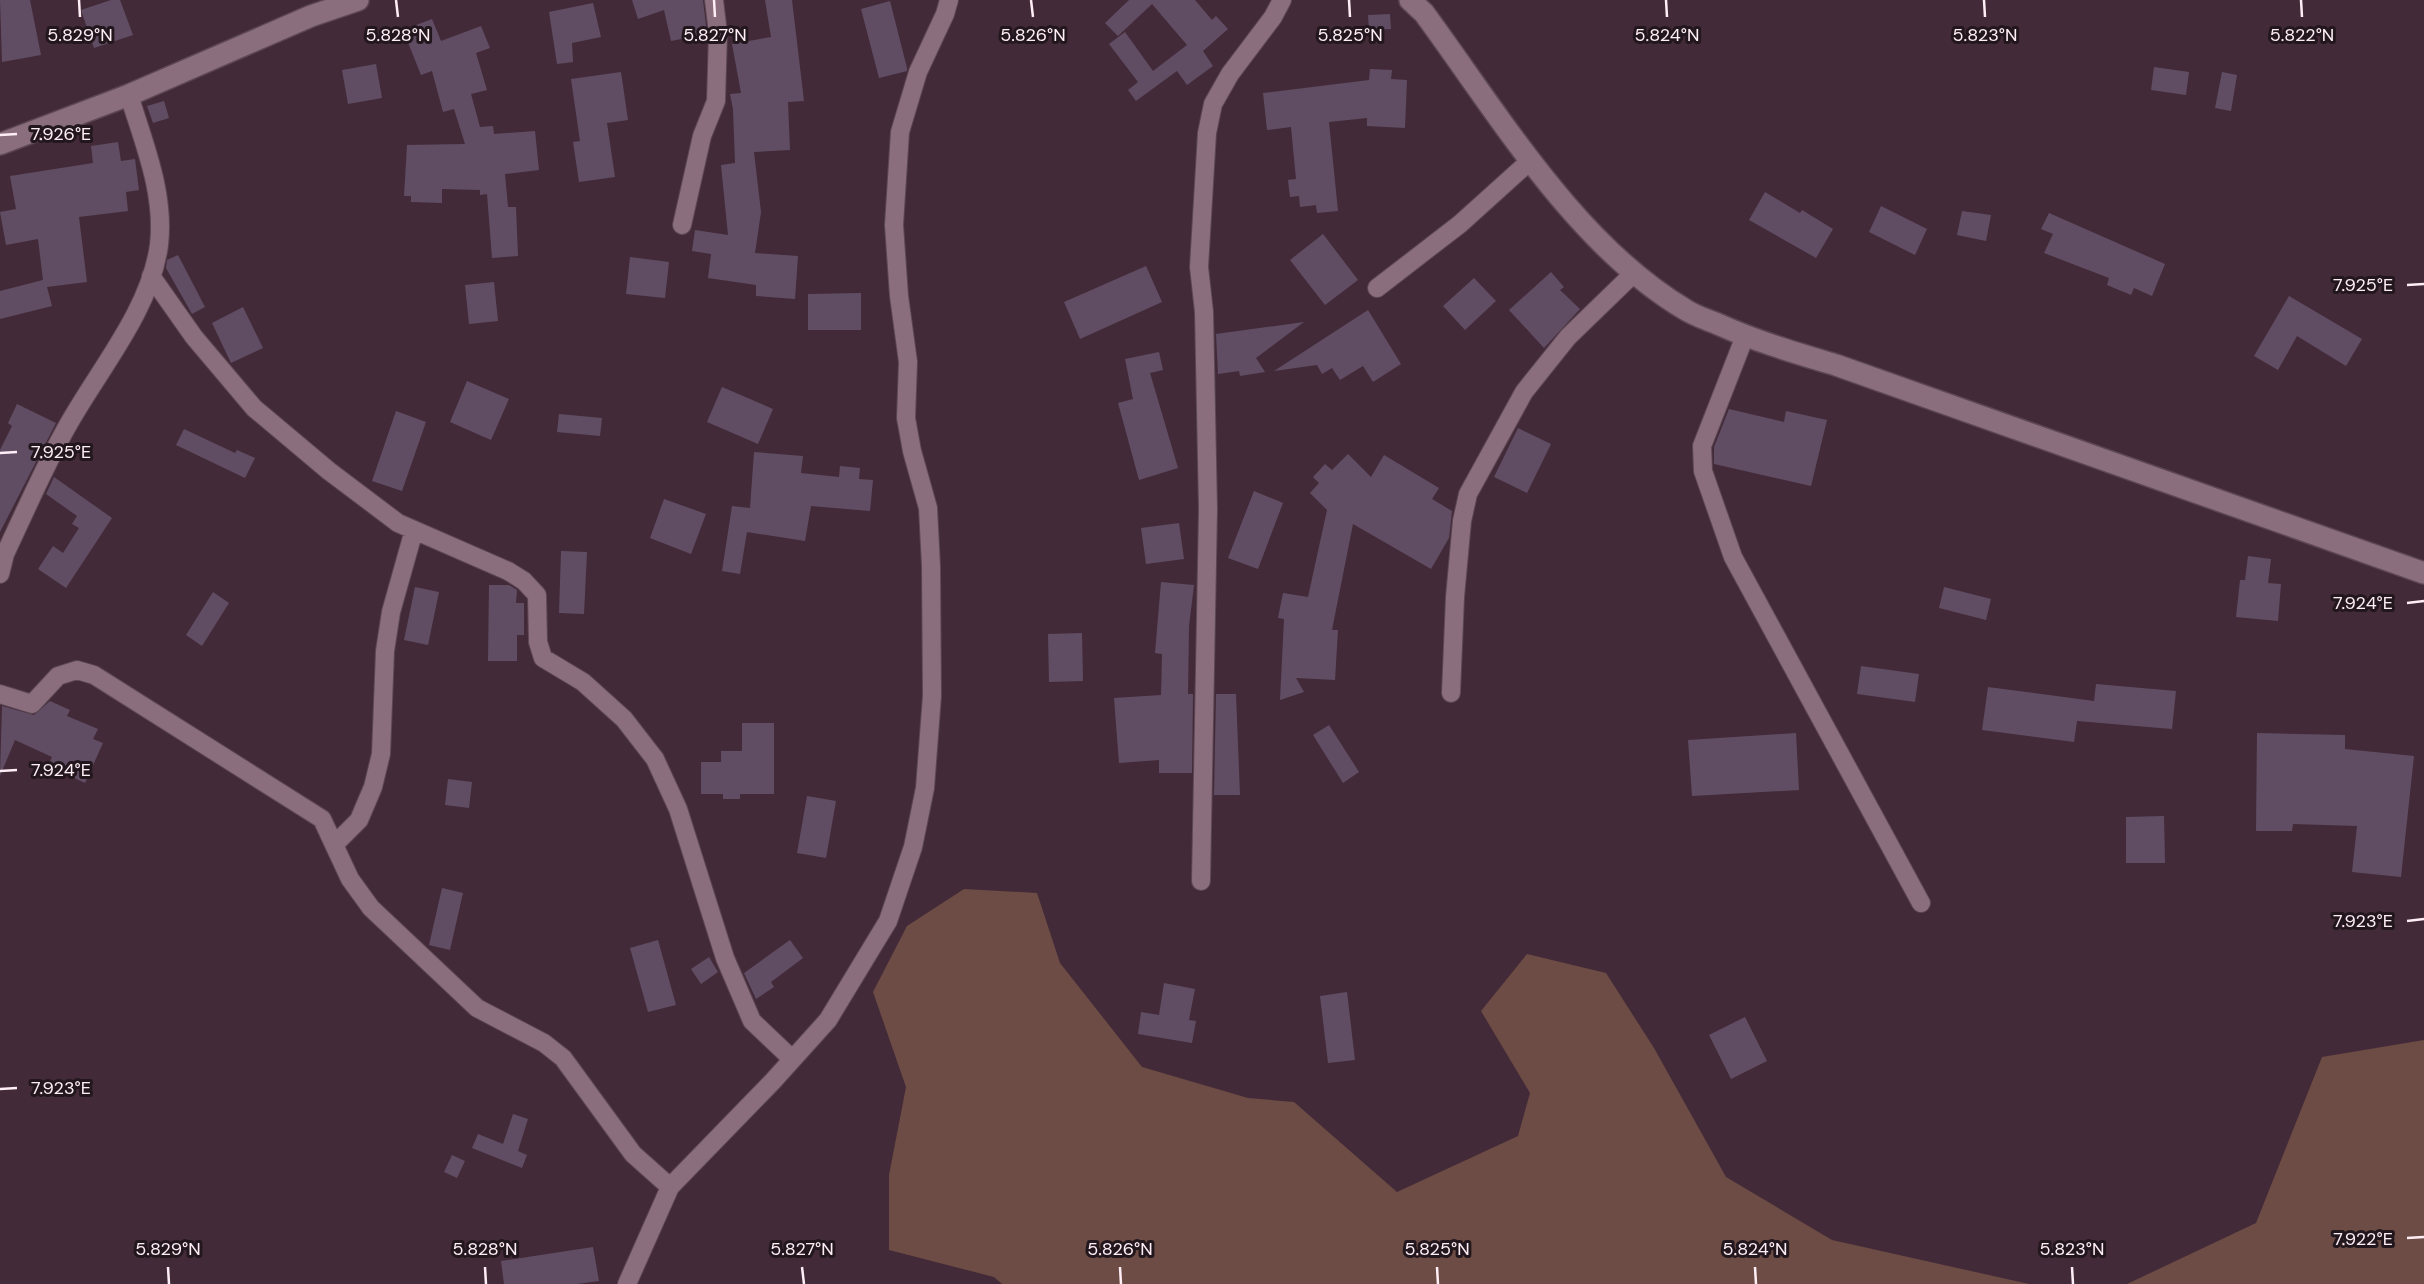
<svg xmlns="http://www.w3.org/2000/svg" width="2424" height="1284" font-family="'DM Sans',sans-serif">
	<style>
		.green { fill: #6c4c44 }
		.building { fill: #604d64 }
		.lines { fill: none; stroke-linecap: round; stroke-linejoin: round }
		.minor-casing { stroke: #5c4753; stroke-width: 20 }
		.secondary-casing { stroke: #5c4753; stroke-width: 24 }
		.minor { stroke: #8b6e7d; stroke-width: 18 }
		.secondary { stroke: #8b6e7d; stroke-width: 21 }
		.ticks { fill: none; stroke: #ffeef6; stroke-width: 2.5 }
		.ticks-label { font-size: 18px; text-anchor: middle; fill: #ffeef6; stroke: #22171d; stroke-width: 6; stroke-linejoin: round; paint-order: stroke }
	</style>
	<rect width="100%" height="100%" fill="#432a38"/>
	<!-- green -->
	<path class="green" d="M964 889 1037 893 1060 963 1142 1067 1248 1098 1294 1102 1397 1192 1518 1136 1530 1093 1481 1011 1527 954 1606 973 1654 1048 1726 1177 1832 1240 2029 1284H1002L994 1277 889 1250V1175L906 1087 873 992 907 926Z
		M2424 1040V1284H2127L2256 1223 2322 1057Z"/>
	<!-- building -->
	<path class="building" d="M0 0H30L41 55 2 62Z
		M111 0H120L133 35 94 48 81 10Z
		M632 0H703L707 34 671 41 664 10 638 19Z
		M765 0H792L804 101 788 102 790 150 754 152 761 212 755 253 798 256 795 299 756 296V285L708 278 711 254 692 251 695 230 728 235 721 165 735 163 733 109 730 94 741 93 732 44 771 37Z
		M1129 0H1195L1212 20 1216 16 1228 29 1203 51 1213 66 1187 85 1177 71 1136 101 1128 90 1138 82 1109 44 1125 32 1153 71 1187 45 1152 4 1118 36 1105 23Z
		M890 1 907 68V71L879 78 861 9Z
		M593 3 601 37 572 43 573 62 557 64 549 12Z
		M1390 14 1391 29 1369 30 1368 15Z
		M432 19 441 41 481 26 490 48 476 53 487 90 471 94 480 127 493 126 494 134 535 131 539 170 505 174 508 207H516L518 256 492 258 487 194 480 195V190L442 189V203L411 202V196H404L407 145 465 144 454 109 443 112 432 71 421 75 403 30Z
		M376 64 382 98 348 104 342 70Z
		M2154 67 2189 72 2186 95 2151 90Z
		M1370 69 1392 70 1391 79 1407 80 1405 128 1367 126V118L1329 122 1338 211 1317 213 1316 205 1300 207 1299 196 1290 197 1288 180 1296 179 1291 127 1267 130 1263 93 1369 80Z
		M621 72 628 120 607 123 615 177 579 182 573 142 580 141 571 79Z
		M2222 72 2237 75 2231 111 2215 108Z
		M164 101 169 118 153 123 147 106Z
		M118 142 121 161 135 159 139 190 126 192 128 211 79 217 87 282 47 287 52 306 0 319V291L43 280 38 239 6 245 0 212 16 209 10 176 93 163 91 146Z
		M1765 192 1800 213 1802 210 1833 229 1816 258 1749 220Z
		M1881 206 1927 229 1915 255 1869 232Z
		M1962 211 1991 215 1986 241 1957 235Z
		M2049 213 2165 264 2152 296 2134 288 2131 295 2107 285 2109 278 2044 253 2053 234 2041 229Z
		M1323 234 1358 280 1325 305 1290 260Z
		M178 255 205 307 192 314 166 268 167 260Z
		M630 257 669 262 665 298 626 294Z
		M1146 266 1162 302 1080 339 1064 302Z
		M1551 272 1564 287 1560 290 1580 309 1544 348 1509 310Z
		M1474 278 1496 301 1465 330 1443 306Z
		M494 282 498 321 469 324 465 285Z
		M861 293V330H808V294Z
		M2289 296 2362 339 2346 366 2297 336 2278 370 2254 356Z
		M243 307 263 348 231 363 212 323Z
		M1368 310 1401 364 1373 382 1363 366 1340 380 1332 368 1322 374 1317 365 1274 371Z
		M1304 322 1256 358 1265 372 1240 376 1239 371 1218 374 1216 334Z
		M1159 352 1163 370 1150 373 1178 468 1139 480 1118 403 1133 399 1125 359Z
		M467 381 509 399 491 440 450 422Z
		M722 387 773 409 758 444 707 422Z
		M17 404 56 423 0 532V450L12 426 8 423Z
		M1729 409 1784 422 1786 411 1827 420 1811 486 1714 464V447Z
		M396 411 426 422 402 491 372 481Z
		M559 414 602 418 600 436 557 432Z
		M1518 428 1551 444 1527 493 1494 477Z
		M184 429 235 453 237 450 255 458 245 478 176 445Z
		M754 452 803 456 801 473 839 477 840 466 860 468 859 479 873 480 870 511 811 506 805 541 747 532 740 574 722 571 732 506 750 508Z
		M1348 454 1371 477 1384 455 1439 488 1432 499 1452 511 1449 538 1431 569 1353 524 1332 630H1338L1335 680 1296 678 1304 692 1280 700 1284 619 1278 618 1283 593 1308 597 1327 510 1310 493 1319 483 1313 477 1325 464 1332 470Z
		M54 477 112 518 66 588 38 569 53 546 63 553 79 528 72 524 77 516 46 494Z
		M1254 491 1283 503 1258 569 1228 558Z
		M664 499 706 514 691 554 650 538Z
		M1179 523 1184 559 1146 564 1141 528Z
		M561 551 587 552 584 614 559 613Z
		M2248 556 2271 559 2268 583 2281 584 2278 621 2236 617 2240 580H2245Z
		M1161 582 1194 585 1189 626 1188 694H1193L1192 773H1159V760L1119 763 1114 698 1161 695 1162 654 1155 653Z
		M489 585H509L517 590 516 603H524V635H517V661H488Z
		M415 587 439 592 428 645 404 640Z
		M1944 587 1991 599 1986 620 1939 608Z
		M213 592 229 603 202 646 186 635Z
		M1082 633 1083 681 1049 682 1048 634Z
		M1861 666 1919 674 1915 702 1857 694Z
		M2096 684 2176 691 2172 729 2077 721 2074 742 1982 730 1988 687 2094 701Z
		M1216 694H1236L1240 795H1214Z
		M50 701 70 710 67 716 98 729 93 739 103 743 85 783 48 766 52 757 15 740 0 776 2 706 34 715Z
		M742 723H774V794H740V799H723V794H701V762H721V751H742Z
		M1329 725 1359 772 1343 783 1313 735Z
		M1796 733 1799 790 1692 796 1688 740Z
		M2257 733 2345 735V749L2414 756 2401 877 2352 872 2357 826 2293 824 2292 831H2256Z
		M448 779 472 782 469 808 445 805Z
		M807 796 836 801 826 858 797 853Z
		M2164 816 2165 863H2126V817Z
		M442 888 463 893 450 950 429 945Z
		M658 940 676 1005 648 1012 630 948Z
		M790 940 803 958 771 982 774 987 756 999 744 973Z
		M709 957 718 972 701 984 691 969Z
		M1164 983 1195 989 1189 1020 1196 1021 1192 1043 1138 1034 1141 1012 1159 1015Z
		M1347 992 1355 1060 1328 1063 1320 996Z
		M1745 1017 1767 1061 1731 1079 1709 1035Z
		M513 1114 528 1119 518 1151 527 1155 522 1168 472 1148 478 1134 503 1144Z
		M452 1155 465 1161 457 1178 444 1172Z
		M593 1247 599 1281 577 1284H504L501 1261Z"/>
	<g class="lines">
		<defs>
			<path id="minor" d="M682 225 702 136 716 101 718 33 714 0
				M151 276 194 337 254 408 329 471 398 523 508 571 524 581 537 595 538 642 543 658 583 682 624 719 655 759 678 809 725 958 752 1021 792 1059
				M1377 288 1460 224 1531 160
				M1745 336 1702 446 1703 471 1733 557 1921 903
				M0 574 5 554C24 514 42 472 63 434 94 375 150 313 159 245 165 193 144 144 129 95
				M1451 693 1455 597 1462 521 1468 494 1524 392 1568 337 1634 273
				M0 694 32 704 58 676 77 670 94 675 322 819 350 879 371 908 477 1008 544 1043 563 1058 633 1154 670 1187
				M335 844 359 820 373 787 381 754 385 651 391 612 414 530
				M1201 881 1208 509 1204 312 1199 267 1207 133 1213 104 1230 74 1273 17 1282 0
				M627 1284 670 1187 773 1081 828 1020 888 921 913 847 925 788 932 696 931 566 928 508 912 451 906 418 908 362 899 296 894 225 900 132 918 72 945 14 949 0"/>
			<path id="secondary" d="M1410 0 1424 13C1499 115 1576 245 1686 310 1697 317 1709 320 1720 325 1758 342 1796 353 1836 365L2424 573
				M0 144 129 95 311 16 358 0"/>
		</defs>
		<!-- minor casing -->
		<use href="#minor" class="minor-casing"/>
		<!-- secondary casing -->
		<use href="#secondary" class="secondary-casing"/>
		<!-- minor -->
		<use href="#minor" class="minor"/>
		<!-- secondary -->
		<use href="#secondary" class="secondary"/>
	</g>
	<!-- ticks -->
	<path class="ticks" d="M79 0 80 17M396 0 398 17M714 0 715 17M1031 0 1033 17M1349 0 1350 17M1666 0 1667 17M1984 0 1985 17M2301 0 2302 17M0 135 17 134M2407 285 2424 284M0 453 17 452M2407 603 2424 601M0 771 17 770M2407 921 2424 919M0 1089 17 1088M2407 1238 2424 1237M168 1267 169 1284M485 1267 486 1284M802 1267 804 1284M1120 1267 1121 1284M1437 1267 1438 1284M1755 1267 1756 1284M2072 1267 2073 1284"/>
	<g class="ticks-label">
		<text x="80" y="41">5.829°N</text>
		<text x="398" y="41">5.828°N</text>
		<text x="715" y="41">5.827°N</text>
		<text x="1033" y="41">5.826°N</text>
		<text x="1350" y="41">5.825°N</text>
		<text x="1667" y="41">5.824°N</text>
		<text x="1985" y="41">5.823°N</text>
		<text x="2302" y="41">5.822°N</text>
		<text x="61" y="140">7.926°E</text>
		<text x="2363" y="291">7.925°E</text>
		<text x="61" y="458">7.925°E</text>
		<text x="2363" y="609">7.924°E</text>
		<text x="61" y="776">7.924°E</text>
		<text x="2363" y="927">7.923°E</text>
		<text x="61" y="1094">7.923°E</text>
		<text x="2363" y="1245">7.922°E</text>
		<text x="168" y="1255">5.829°N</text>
		<text x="485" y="1255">5.828°N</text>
		<text x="802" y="1255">5.827°N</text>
		<text x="1120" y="1255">5.826°N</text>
		<text x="1437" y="1255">5.825°N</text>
		<text x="1755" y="1255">5.824°N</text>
		<text x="2072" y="1255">5.823°N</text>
	</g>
</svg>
